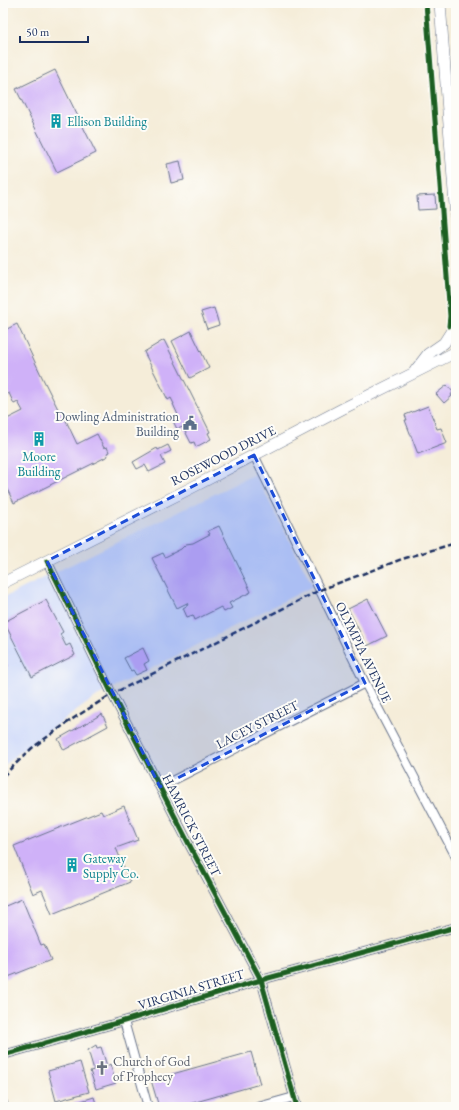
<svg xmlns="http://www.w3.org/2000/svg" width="459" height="1110" font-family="'EB Garamond',serif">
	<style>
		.built { fill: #cfdafa }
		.building { fill: #cfb1f8 }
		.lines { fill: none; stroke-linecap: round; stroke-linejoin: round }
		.minor-casing { stroke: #677289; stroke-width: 10 }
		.secondary-casing { stroke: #677289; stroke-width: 12 }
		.minor { stroke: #fff; stroke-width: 8 }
		.secondary { stroke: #fff; stroke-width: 11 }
		.rail { stroke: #1b2f5e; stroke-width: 2.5; stroke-dasharray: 6 3; stroke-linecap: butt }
		.cycleway-casing { stroke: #fdfcf7; stroke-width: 8 }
		.cycleway { stroke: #1b5e20; stroke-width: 5 }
		.marked { fill: #1d4ed8; fill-opacity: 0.2; stroke: #1d4ed8; stroke-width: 3; stroke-dasharray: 8 5; stroke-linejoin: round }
		.labels { text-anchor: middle; stroke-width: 4; stroke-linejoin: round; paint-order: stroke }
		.culture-label { font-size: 13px; fill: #0d838f; stroke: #fdfcf7; text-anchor: start }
		.service-label { font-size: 13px; fill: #4e5e75; stroke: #fdfcf7; text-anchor: end }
		.street-label { font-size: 13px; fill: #1b2f5e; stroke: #fdfcf7 }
		.worship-label { font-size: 13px; fill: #5b616d; stroke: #fdfcf7; text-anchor: start }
	</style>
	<rect width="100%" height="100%" fill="#fdfcf7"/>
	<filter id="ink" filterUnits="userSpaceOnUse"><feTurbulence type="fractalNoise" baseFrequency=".025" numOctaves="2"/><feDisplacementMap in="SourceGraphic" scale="8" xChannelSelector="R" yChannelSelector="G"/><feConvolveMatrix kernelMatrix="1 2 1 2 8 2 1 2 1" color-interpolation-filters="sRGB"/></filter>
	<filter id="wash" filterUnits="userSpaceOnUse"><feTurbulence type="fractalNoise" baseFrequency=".012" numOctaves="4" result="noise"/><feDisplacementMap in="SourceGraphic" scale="16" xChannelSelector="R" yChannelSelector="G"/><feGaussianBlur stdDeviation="0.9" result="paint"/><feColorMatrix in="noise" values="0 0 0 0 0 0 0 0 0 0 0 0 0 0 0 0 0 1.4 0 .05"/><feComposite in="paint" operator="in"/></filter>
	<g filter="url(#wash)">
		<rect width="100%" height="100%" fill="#f5edd9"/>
		<!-- built -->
		<path class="built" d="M255 474 313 586 97 696 17 754 3 767V598Z"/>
		<g id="blocks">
			<!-- building -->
			<path class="building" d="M55 70 96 153 57 172 16 89Z
				M180 161 184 180 171 183 167 164Z
				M435 195 436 209 418 210 417 196Z
				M214 308 219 325 207 329 201 312Z
				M17 324 42 377 59 411 61 410 77 444 97 434 104 448 107 447 109 452 107 453 108 456 14 503 3 481V421L23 411 18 402 14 404 9 393 3 396V331Z
				M191 331 209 368 190 378 172 341Z
				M164 340 210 432 208 433 211 439 196 447 194 442 191 443 183 427 177 429 172 419 178 415 173 404H174L171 398 168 400 144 352Z
				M447 385 453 392 451 395 452 396 444 403 436 394Z
				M428 406 437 429 441 428 447 443 418 454 405 420H407L405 415Z
				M168 445 171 451 161 456 165 464 149 472 145 465 137 469 133 462 157 448 158 450Z
				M219 526 251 592 229 603 232 608 224 612 221 607 195 620 193 615 187 617 183 608 188 605 187 603 177 608 152 558 163 553 165 557 181 549 186 544 193 543 210 534 208 531Z
				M368 599 387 636 367 646 348 609Z
				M46 600 63 632 60 634 66 646 70 644 75 655 32 677 4 622Z
				M143 648 149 661 144 664 147 670 136 675 133 670 131 671 124 658Z
				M3 654 8 666 3 668Z
				M102 714 108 726 64 750 58 739Z
				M124 806 138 840 116 848 130 882 52 914 42 890 33 894 14 846 101 811 103 815Z
				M22 899 41 945 44 944 51 960 3 979V907Z
				M96 1045 97 1048 101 1047 107 1066 110 1064 116 1083 96 1089 90 1071 94 1070 88 1050Z
				M251 1052 260 1084 178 1107H159L151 1080Z
				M80 1062 89 1092 56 1101 48 1071Z
				M94 1097 97 1107H62Z"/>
		</g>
	</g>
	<g filter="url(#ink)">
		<use href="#blocks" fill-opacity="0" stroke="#677289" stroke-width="1"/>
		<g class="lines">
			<defs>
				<path id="minor" d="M254 455 365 683 456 857
					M47 561 112 694 190 846 261 980 297 1107
					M160 787 365 683
					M124 1021 148 1107
					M3 1055 124 1021 261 980 456 927
					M3 1103 4 1107
					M258 1107 294 1097"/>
				<path id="secondary" d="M440 3 456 219
					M415 371 428 354 444 343 451 332 456 318
					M3 583 193 487 342 409 456 352"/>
			</defs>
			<!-- minor casing -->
			<use href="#minor" class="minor-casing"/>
			<!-- secondary casing -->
			<use href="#secondary" class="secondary-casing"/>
			<!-- minor -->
			<use href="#minor" class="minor"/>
			<!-- secondary -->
			<use href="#secondary" class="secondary"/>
			<!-- rail -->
			<path class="rail" d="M3 776 32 748 74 718 112 694 320 590 402 559 456 543"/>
			<defs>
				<path id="cycleway" d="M426 3 450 316 449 326
					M47 561 112 694 190 846 261 980 297 1107
					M3 1055 124 1021 261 980 456 927"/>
			</defs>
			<!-- cycleway casing -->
			<use href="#cycleway" class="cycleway-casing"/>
			<!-- cycleway -->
			<use href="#cycleway" class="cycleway"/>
		</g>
	</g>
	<!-- marked area -->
	<path class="marked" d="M254 455 365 683 160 787 47 561Z"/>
	<!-- icons -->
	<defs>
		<symbol id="building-bare" viewBox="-9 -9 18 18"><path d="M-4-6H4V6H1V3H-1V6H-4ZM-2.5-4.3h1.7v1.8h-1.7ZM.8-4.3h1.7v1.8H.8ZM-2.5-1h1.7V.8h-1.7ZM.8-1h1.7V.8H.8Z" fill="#0f9aa8" stroke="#fdfcf7" stroke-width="2.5" paint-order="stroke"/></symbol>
		<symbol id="civic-bare" viewBox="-9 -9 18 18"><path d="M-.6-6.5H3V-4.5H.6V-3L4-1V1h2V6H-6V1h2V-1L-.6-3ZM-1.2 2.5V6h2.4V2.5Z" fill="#5c6f8a" stroke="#fdfcf7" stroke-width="2.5" paint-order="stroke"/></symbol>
		<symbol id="church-bare" viewBox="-9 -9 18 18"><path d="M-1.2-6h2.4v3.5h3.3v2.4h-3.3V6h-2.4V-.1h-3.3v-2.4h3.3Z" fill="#6b7280" stroke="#fdfcf7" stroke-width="2.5" paint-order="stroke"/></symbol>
	</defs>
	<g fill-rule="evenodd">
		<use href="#building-bare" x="46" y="111" width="20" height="20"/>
		<use href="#civic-bare" x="180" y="413" width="20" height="20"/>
		<use href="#building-bare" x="29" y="429" width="20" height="20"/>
		<use href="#building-bare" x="62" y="855" width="20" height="20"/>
		<use href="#church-bare" x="92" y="1058" width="20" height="20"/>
	</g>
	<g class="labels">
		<!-- culture labels -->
		<g class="culture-label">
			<text x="67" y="126">Ellison Building</text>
			<text x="39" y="461" text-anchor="middle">Moore<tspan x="39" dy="15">Building</tspan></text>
			<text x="83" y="863">Gateway<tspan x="83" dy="15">Supply Co.</tspan></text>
		</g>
		<!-- service labels -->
		<g class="service-label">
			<text x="179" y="421">Dowling Administration<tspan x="179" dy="15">Building</tspan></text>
		</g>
		<!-- street labels -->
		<g class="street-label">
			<text transform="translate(223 455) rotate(-27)" y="5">ROSEWOOD DRIVE</text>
			<text transform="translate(364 652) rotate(64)" y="5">OLYMPIA AVENUE</text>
			<text transform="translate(257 724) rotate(-27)" y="5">LACEY STREET</text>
			<text transform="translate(192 825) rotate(63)" y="5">HAMRICK STREET</text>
			<text transform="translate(191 989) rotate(-17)" y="5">VIRGINIA STREET</text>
		</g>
		<!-- worship labels -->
		<g class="worship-label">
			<text x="113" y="1066">Church of God<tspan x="113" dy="15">of Prophecy</tspan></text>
		</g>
	</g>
	<!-- margin -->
	<rect width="459" height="1110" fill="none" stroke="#fdfcf7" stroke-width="16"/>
	<!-- scale -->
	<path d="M20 36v6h68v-6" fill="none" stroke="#1b2f5e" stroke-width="2"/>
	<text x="26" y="36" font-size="12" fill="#1b2f5e" stroke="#fdfcf7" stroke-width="3" paint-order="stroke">50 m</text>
</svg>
